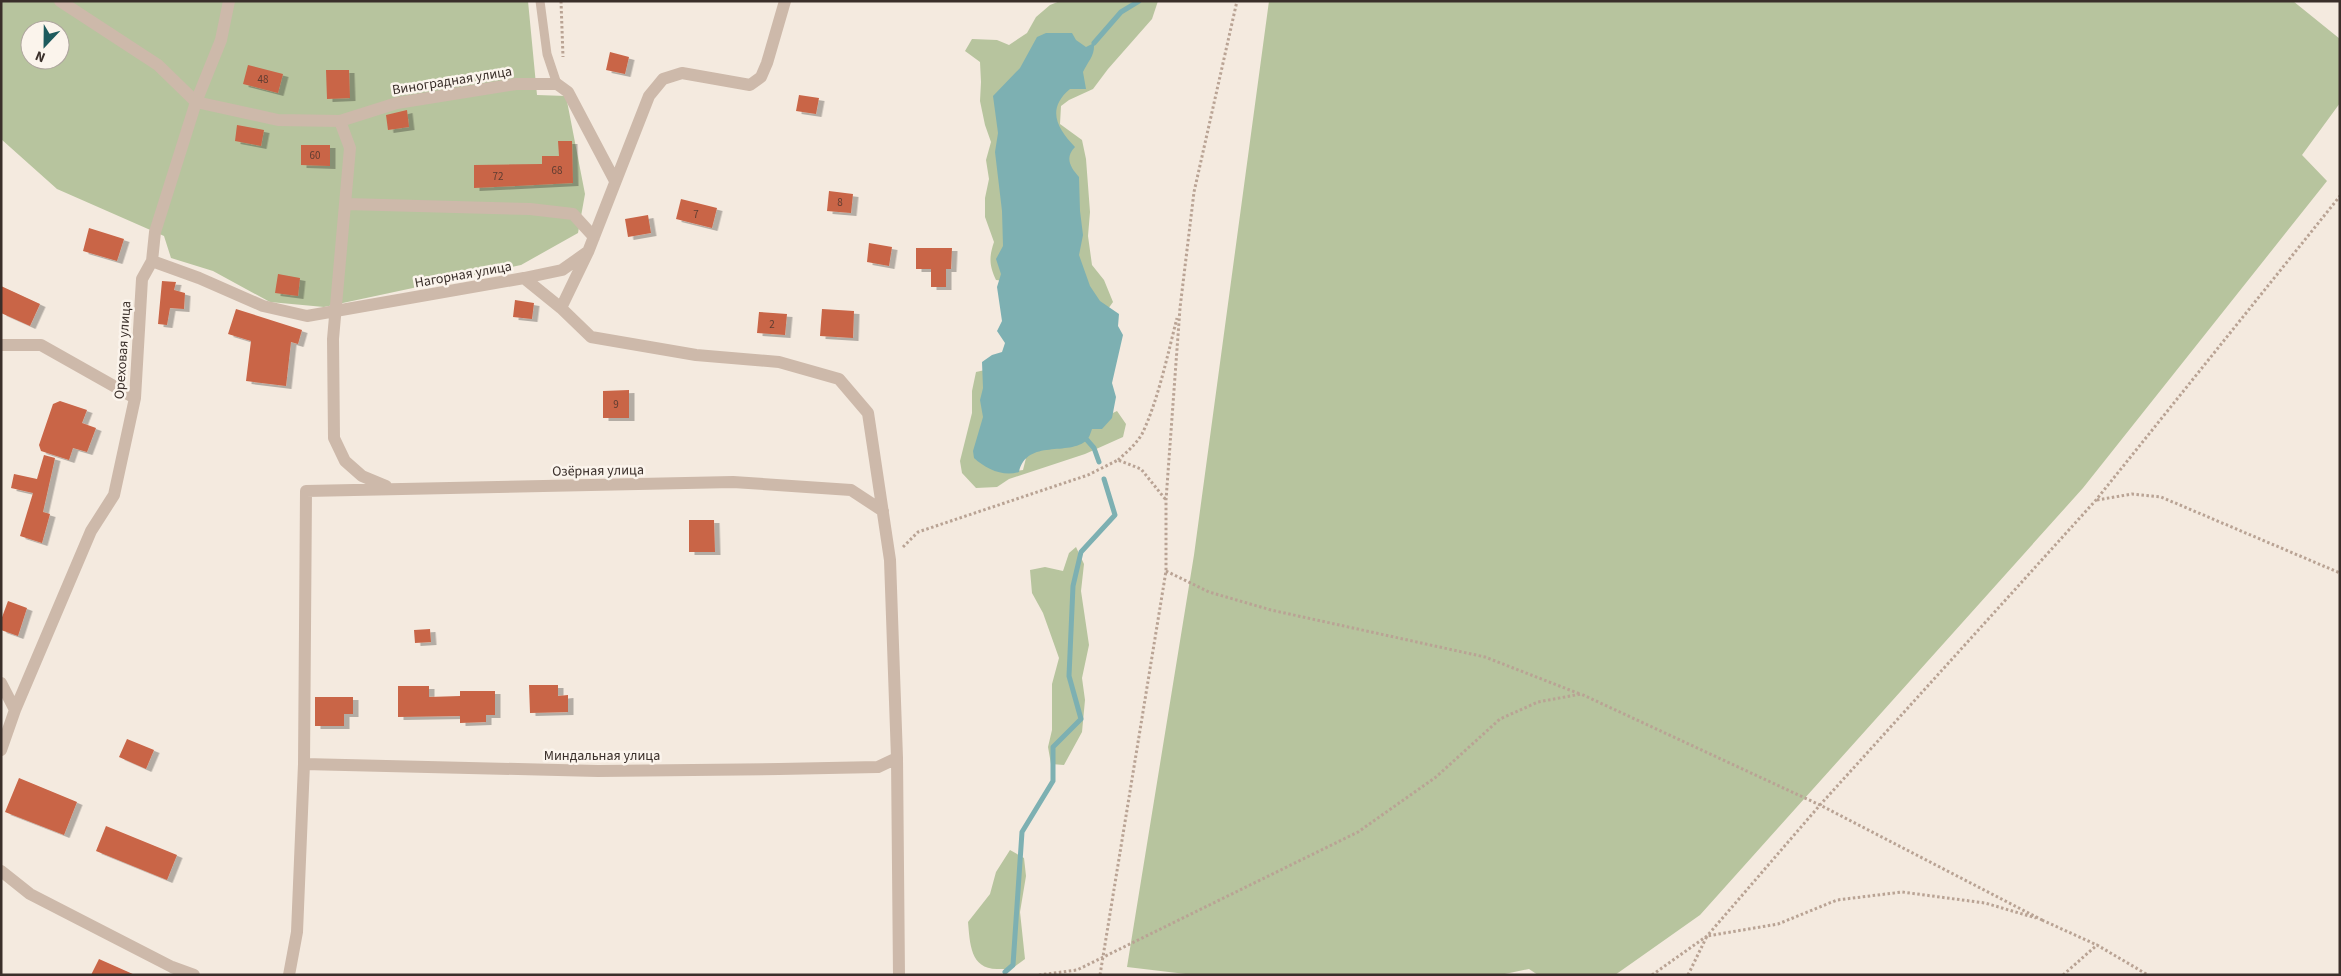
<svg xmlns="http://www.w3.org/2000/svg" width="2341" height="976" font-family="'Source Sans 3',sans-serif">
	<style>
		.green { fill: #b7c49e; fill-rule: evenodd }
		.water { fill: #7db0b2 }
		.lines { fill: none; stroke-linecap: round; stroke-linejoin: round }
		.stream { stroke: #7db0b2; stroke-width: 5 }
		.building { fill: #c96547; filter: url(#shadow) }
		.path { stroke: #b9a394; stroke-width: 3; stroke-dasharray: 2.5 2.5; stroke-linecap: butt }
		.service { stroke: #cdb9aa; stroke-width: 9 }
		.minor { stroke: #cdb9aa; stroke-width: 12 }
		.labels { text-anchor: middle; stroke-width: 5; stroke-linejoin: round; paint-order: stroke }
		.number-label { font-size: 11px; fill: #5e3c31 }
		.street-label { font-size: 14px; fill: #3a2f2a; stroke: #fbf4ec }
	</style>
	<defs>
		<filter id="shadow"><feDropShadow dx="5.5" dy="3" stdDeviation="0" flood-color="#0004"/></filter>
	</defs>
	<rect width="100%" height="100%" fill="#f4eadf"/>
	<!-- green -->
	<path class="green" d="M1 1H528L537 95 566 96 585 194 578 233 521 265 324 307 270 302 213 271 171 258 164 236 57 189 1 139ZM30 30H60V60H30Z
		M1060 1H1158L1152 19 1108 69 1093 89 1069 100 1061 106 1060 124 1082 140 1086 159 1090 212 1088 236 1092 265 1104 280 1113 302 1108 309 1094 301 1075 264 1078 228 1068 189 1075 178 1061 162 1064 146C1050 126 1046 105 1052 81L1079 70V53L1067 39 1048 43 1038 50 1042 58 1049 63C1045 77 1040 75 1032 84 1017 102 1013 116 1010 139H1002L997 150 1007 198 1005 243 1000 261 1004 281 996 280C989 265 989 257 994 242L985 217V198L989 179 986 160 991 142 985 125 980 101 981 82 980 62 965 51 972 39 997 40 1009 45 1027 33 1036 17 1050 5Z
		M1269 1H2293L2340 39V103L2302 155 2327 181 2083 488 1700 915 1615 975H1538L1529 969 1500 975H1194L1127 967 1194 555Z
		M985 370 1009 472 1023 470 1027 454 1117 411 1126 424 1123 437 1085 454 1009 479 997 487 976 488 962 473 960 461 972 413V391L976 372Z
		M1076 547 1084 564 1081 591 1089 645 1082 678 1085 700 1082 732 1064 765 1051 764 1048 747 1052 730V684L1059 658 1043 613 1032 593 1030 570 1045 567 1063 571 1069 553Z
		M1010 850 1024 858 1026 876 1020 912 1025 959C1013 968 1012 969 997 969 970 969 970 943 968 922L990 894 996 872Z"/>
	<!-- water -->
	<path class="water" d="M1046 33H1072L1076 40 1086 47 1094 43C1095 56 1088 61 1083 72L1086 89H1070C1046 109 1057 128 1075 147 1064 158 1071 168 1079 177L1080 211 1083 235 1079 255 1090 286 1100 301 1119 314 1118 326 1123 335 1112 383 1116 397 1112 418 1102 429H1092C1091 432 1089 438 1087 440 1069 457 1027 438 1019 472 1003 477 986 469 974 458L973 451 983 417 980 400 983 388 982 362 992 355 1002 352 1005 343 997 331 1002 321 997 287 1001 274 996 259 1003 246 1002 211 995 152 998 133 993 96 1020 68 1037 37Z"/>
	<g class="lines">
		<!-- stream -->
		<path class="stream" d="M1094 43 1121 12 1139 1
			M1087 440 1094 448 1099 462
			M1005 972 1013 965 1022 832 1053 781V747L1081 719 1069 676 1073 586 1081 552 1115 515 1104 479"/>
	</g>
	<!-- building -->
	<path class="building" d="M610 52 629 57 625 74 606 70Z
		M248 65 283 74 278 93 243 84Z
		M326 70H349L350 98 327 99Z
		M799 95 819 98 816 114 796 111Z
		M407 110 409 127 388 130 386 115Z
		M237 125 264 130 261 146 235 141Z
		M558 141H572L573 183 474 188V165L542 164V156H559Z
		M301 145H330V166L301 165Z
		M829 191 853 194 851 213 827 211Z
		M681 199 717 208 712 228 676 219Z
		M648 215 651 233 628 237 625 219Z
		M89 228 124 239 117 261 83 251Z
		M869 243 892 247 889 266 867 262Z
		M916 248H952L951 269H946V287H931V269H916Z
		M278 274 300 278 298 296 275 293Z
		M162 281 176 282 174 290 185 293 184 309 170 308 167 325 158 324Z
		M1 286 40 304 30 326 1 313Z
		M515 300 534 303 532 319 513 317Z
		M236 309 302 330 298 344 291 342 286 386 246 381 251 341 228 334Z
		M822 309 854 311 853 338 820 336Z
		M759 312 787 314 785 335 757 333Z
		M629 390V418H603V391Z
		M60 401 87 410 82 423 96 428 87 452 73 448 69 460 41 451 39 445 53 404Z
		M44 455 55 458 43 512 50 514 42 543 20 536 33 493 11 488 14 474 37 479Z
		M689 520H714L715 552H689Z
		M8 601 27 608 18 636 1 630V620Z
		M430 629 431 642 415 643 414 630Z
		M529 685H558V696L568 695V712L530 713Z
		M398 686H429V697L460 696V691H495V715H486V722L460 723V716L398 717Z
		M315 697H353V714H344V726H315Z
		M127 739 154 750 146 769 119 757Z
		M19 778 77 802 64 835 5 812Z
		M106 826 177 855 167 880 96 851Z
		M99 959 135 975H91Z"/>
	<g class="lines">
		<!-- path -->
		<path class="path" d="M561 1 563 57
			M1118 460C1127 452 1136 444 1142 434 1158 401 1168 353 1177 318
			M2097 500 2132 494 2161 497 2340 573
			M903 547 918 532 1088 475 1118 460 1141 469 1166 500
			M1166 571 1209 592 1271 610 1485 657 1580 694
			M2042 920 2097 945
			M1039 975 1077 970 1358 832 1436 777 1500 719 1538 702 1581 694 1820 805 2044 921
			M1100 975 1166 571V500L1180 308 1194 192 1237 1
			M1652 975 1707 936 1820 805 2096 500 2340 196
			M1688 975 1707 936 1778 924 1837 900 1902 892 1985 903 2036 918
			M2063 975 2097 945 2148 975"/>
		<!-- service -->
		<path class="service" d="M540 1 547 54 557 84"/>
		<!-- minor -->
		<path class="minor" d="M60 1 158 65 196 102 278 120 340 121 397 103 516 84H557L568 92 615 181
			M340 121 350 148 333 339 334 438 345 461 362 476 386 486
			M346 204 530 209 573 214 594 237
			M152 261 199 278 263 306 307 316 524 278 561 308 591 337 696 355 779 362 839 379 868 413 890 560 897 758 899 975
			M524 278 562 270 586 253
			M561 308 588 252 649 96 663 79 682 73 750 85 761 77 767 63 785 1
			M1 345H41L135 398
			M1 683 15 710
			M1 750 15 710 91 531 114 495 135 398 142 279 152 261 155 232 196 102 221 40 229 1
			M304 764 598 771 779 769 878 767 897 758
			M1 871 30 894 172 967 194 975
			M289 975 297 932 304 764 306 491 733 482 851 490 883 511"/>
	</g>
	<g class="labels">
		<!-- number labels -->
		<g class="number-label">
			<text x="263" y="83">48</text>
			<text x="315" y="159">60</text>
			<text x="557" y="174">68</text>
			<text x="498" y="180">72</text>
			<text x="840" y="206">8</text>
			<text x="696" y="218">7</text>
			<text x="772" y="328">2</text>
			<text x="616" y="408">9</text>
		</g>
		<!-- street labels -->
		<g class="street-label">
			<text transform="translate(452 80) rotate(-9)" y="5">Виноградная улица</text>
			<text transform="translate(463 274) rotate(-10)" y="5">Нагорная улица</text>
			<text transform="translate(122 350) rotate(-86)" y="5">Ореховая улица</text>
			<text transform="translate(598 470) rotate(-1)" y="5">Озёрная улица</text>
			<text x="602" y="760">Миндальная улица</text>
		</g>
	</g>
	<!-- border -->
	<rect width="2341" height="976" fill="none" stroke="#3a2f2a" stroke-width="5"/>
	<!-- north arrow -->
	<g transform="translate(45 45) rotate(202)"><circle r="24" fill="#fbf4ec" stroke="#aea59e"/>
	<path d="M0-4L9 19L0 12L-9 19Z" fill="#1d5a5d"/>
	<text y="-8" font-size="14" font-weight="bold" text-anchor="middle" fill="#3a2f2a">N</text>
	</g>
</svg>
